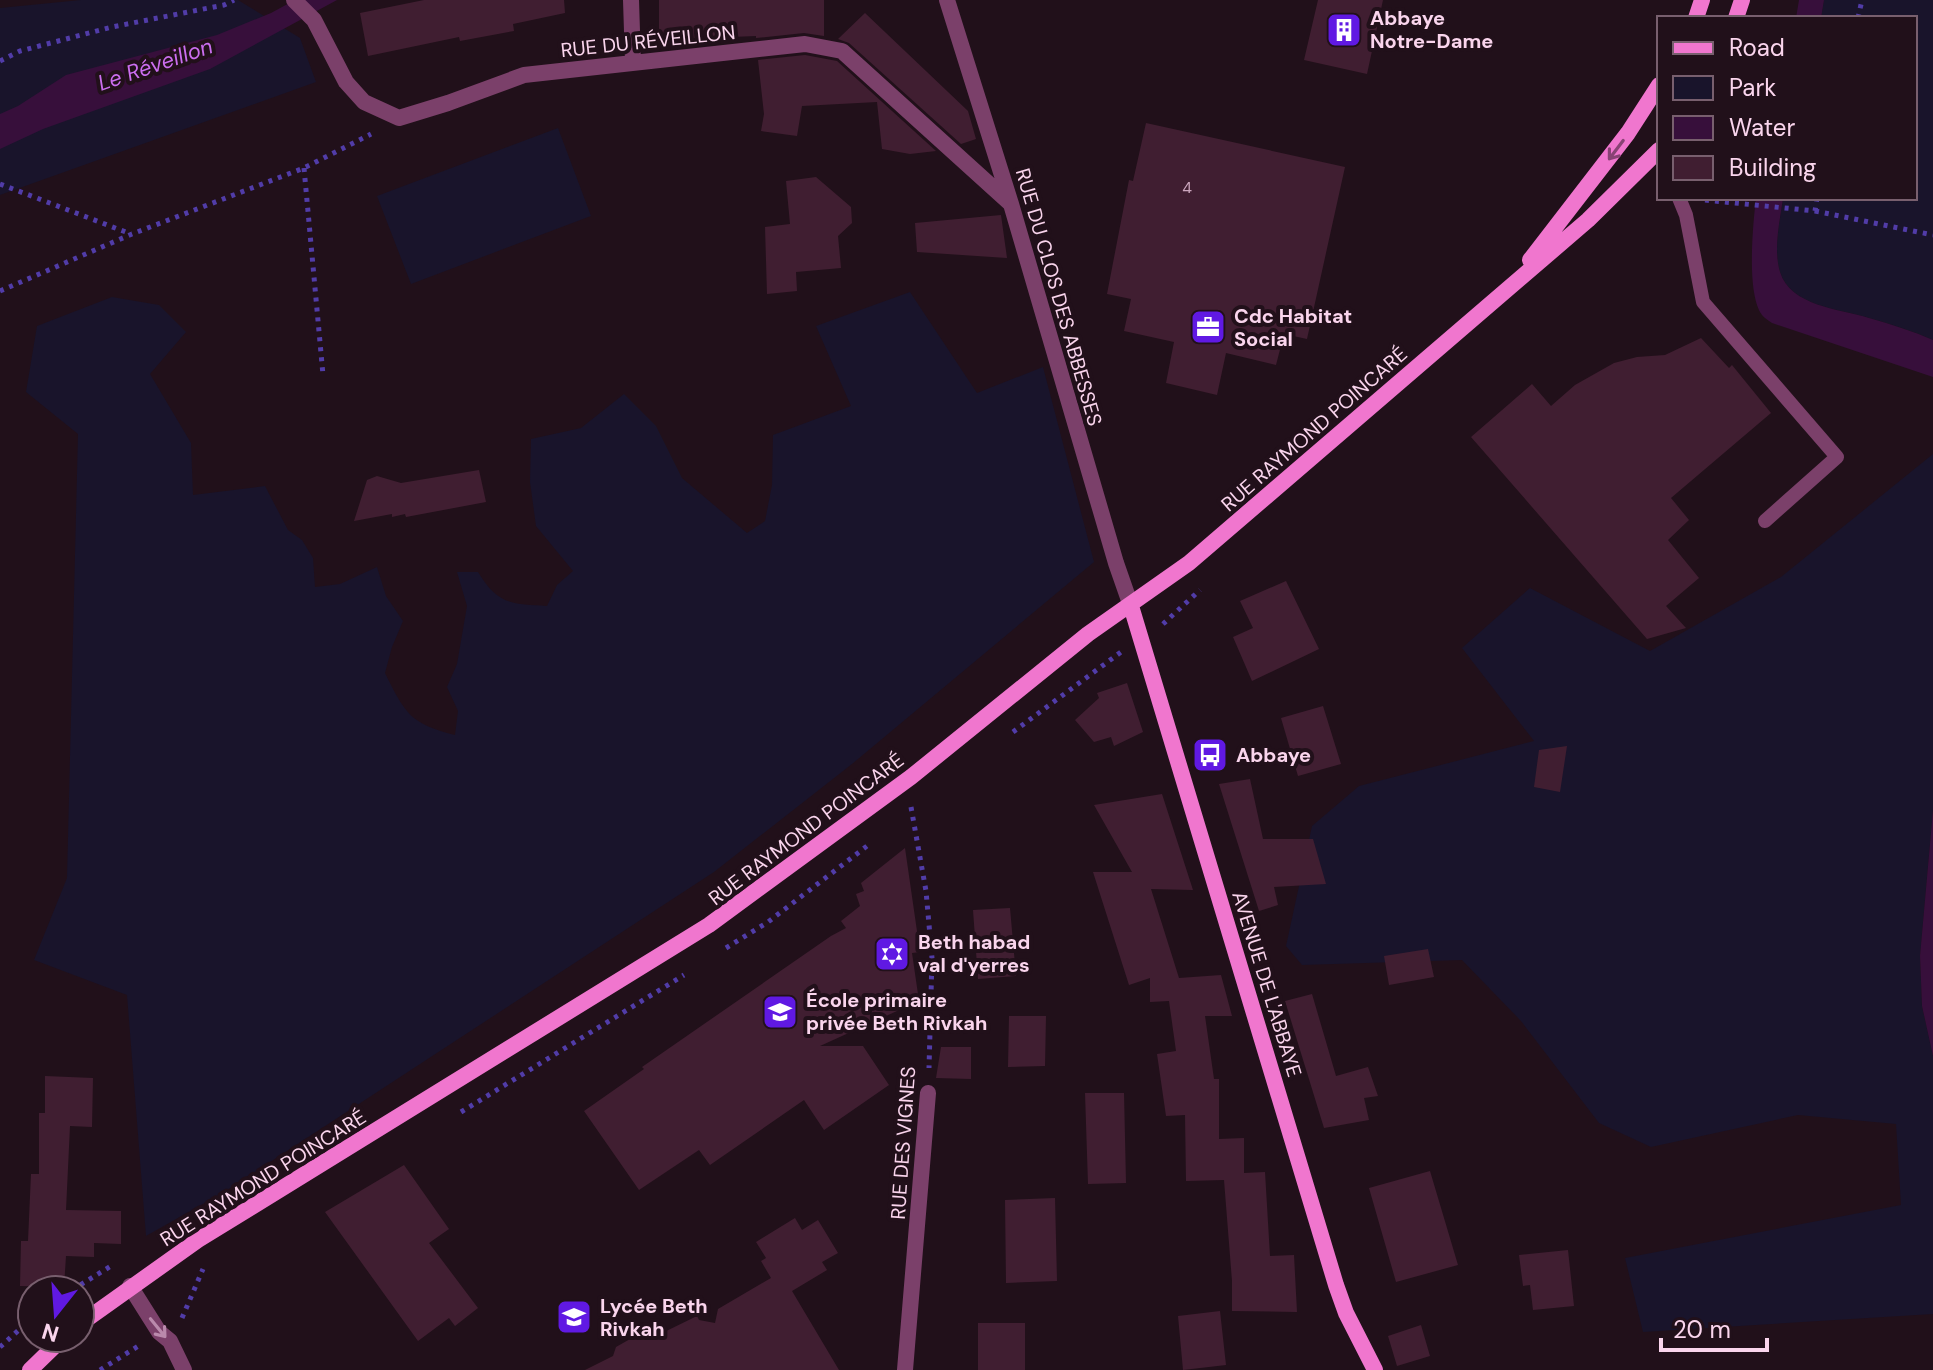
<svg xmlns="http://www.w3.org/2000/svg" width="1933" height="1370" font-family="'DM Sans',sans-serif">
	<style>
		.green { fill: #19142b }
		.water { fill: #370f3b }
		.building { fill: #401e31 }
		.lines { fill: none; stroke-linecap: round; stroke-linejoin: round }
		.path { stroke: #513ca8; stroke-width: 5; stroke-dasharray: 4 6; stroke-linecap: butt }
		.lane { stroke: #7b406a; stroke-width: 14 }
		.street { stroke: #7b406a; stroke-width: 16 }
		.secondary { stroke: #f076ce; stroke-width: 16 }
		.oneway { stroke: #884374 }
		.oneway2 { stroke: #ba8aac }
		.labels { text-anchor: middle; stroke-width: 8; stroke-linejoin: round; paint-order: stroke }
		.number-label { font-size: 16px; fill: #cca7be }
		.poi-label { font-size: 20px; font-weight: bold; fill: #fad5ed; stroke: #21101a; text-anchor: start }
		.street-label { font-size: 20px; fill: #fad5ed; stroke: #21101a }
		.water-label { font-size: 22px; font-style: italic; fill: #cb6eef; stroke: #21101a }
	</style>
	<rect width="100%" height="100%" fill="#21101a"/>
	<!-- green -->
	<path class="green" d="M81 0H238L300 38 316 82 0 195V8Z
		M1824 0H1933V340C1912 331 1891 324 1869 318 1840 309 1790 306 1780 272 1773 248 1780 221 1783 198H1915V18H1821Z
		M558 128 591 216 411 284 377 196Z
		M910 292 977 393 1043 367 1094 562 852 764 714 872 224 1192 146 1236 127 995 34 960 67 878 78 434 26 392 37 326 112 297 159 305 186 332 150 374 191 443 193 495 265 486 288 530 302 540 313 558 315 587 340 584 377 567 386 596 403 621 392 647 385 673C405 713 410 724 455 735L458 711 447 687 457 664 467 606 457 572H478C498 605 512 604 547 606L557 585 573 571 536 526 530 482 531 439 581 428 624 394 656 426 682 478 747 533 765 521 772 485 773 435 851 406 816 326Z
		M1933 454V810L1920 957 1922 1006 1933 1056V1314L1643 1332 1625 1258 1901 1205 1896 1124 1798 1115 1651 1147 1599 1123 1521 1021 1462 960 1302 965 1286 946 1312 826 1359 786 1534 741 1462 648 1530 588 1650 651 1781 577Z"/>
	<!-- water -->
	<path class="water" d="M295 0H337L210 69 43 129 0 149V114L18 106 66 75 217 35 271 13Z
		M1799 0H1824L1821 18H1796Z
		M1756 198H1783C1780 221 1773 248 1780 272 1790 306 1840 309 1869 318 1891 324 1912 331 1933 340V377L1772 323C1768 320 1764 318 1762 315 1746 293 1753 224 1756 198Z
		M1933 810V1056L1922 1006 1920 956Z"/>
	<!-- building -->
	<path class="building" d="M424 0H564L565 13 513 24 514 31 460 41 459 37 368 56 360 13Z
		M659 0H824V36L804 33 756 38V36L707 38 659 42Z
		M1318 0H1383L1367 74 1304 60Z
		M865 13 968 111 976 139 961 144 849 43 838 39Z
		M805 55 837 61 936 151 910 154 882 149 877 102 802 106 797 136 761 131 764 114 758 60Z
		M1146 123 1345 167 1307 339 1284 334 1276 365 1226 353 1217 395 1166 383 1174 342 1124 331 1131 299 1107 294 1129 180 1133 181Z
		M816 177 851 207 852 223 838 236 841 268 796 272 797 291 767 294 765 227 790 224 786 181Z
		M1001 215 1007 258 917 252 915 223Z
		M1701 338 1729 368 1732 365 1771 413 1671 498 1689 520 1668 540 1699 578 1666 606 1686 628 1647 639 1471 437 1532 384 1551 406 1575 385 1614 363 1637 357 1665 355Z
		M479 470 486 502 406 517 405 514 392 517V514L354 521 367 480 377 476 401 483Z
		M1286 581 1319 649 1252 681 1233 637 1253 628 1240 601Z
		M1127 683 1143 732 1114 746 1111 737 1094 742 1075 720 1099 698 1097 693Z
		M1323 706 1341 764 1298 776 1281 718Z
		M1567 746 1560 792 1534 787 1539 750Z
		M1250 779 1263 839H1313L1326 884 1274 887 1278 905 1259 911 1219 784Z
		M1162 794 1193 890 1151 889 1179 978 1221 975 1232 1016H1205L1214 1079H1219V1139L1244 1138V1173L1265 1172 1270 1256 1294 1255 1297 1312 1232 1311V1281L1224 1180 1186 1181 1185 1115 1166 1116 1157 1054 1176 1051 1169 1001 1150 1002V978L1129 985 1093 872H1132L1094 805Z
		M905 848 920 952 912 953 919 1001 820 1046H863L889 1085 824 1130 804 1100 710 1165 699 1150 639 1190 584 1111 644 1069 642 1067 831 936 846 928 841 921 860 906 856 894 864 891 861 883Z
		M1010 908 1016 976 978 979 973 910Z
		M1428 949 1434 977 1389 985 1384 956Z
		M1312 994 1336 1076 1368 1067 1378 1096 1364 1098 1369 1120 1324 1128 1285 1001Z
		M1009 1016H1046L1045 1066 1008 1067Z
		M941 1047H971V1079L936 1078Z
		M45 1076 93 1078 92 1127 70 1126 66 1210 121 1211V1244L94 1243V1257L66 1256 64 1287 20 1286 21 1241H28L31 1174H39V1113H45Z
		M1085 1093H1124L1126 1183 1088 1184Z
		M404 1165 449 1229 429 1243 478 1308 455 1326 449 1318 418 1341 325 1212Z
		M1430 1171 1458 1265 1396 1282 1369 1188Z
		M1055 1198 1057 1281 1006 1283 1005 1200Z
		M795 1218 802 1230 818 1220 838 1253 822 1262 827 1270 792 1291 839 1370H585L613 1356 616 1347 653 1326 654 1337 697 1316 699 1320 715 1323 718 1309 771 1278 761 1261 766 1258 756 1242Z
		M1568 1250 1574 1306 1533 1310 1530 1285 1523 1286 1519 1255Z
		M1220 1311 1226 1365 1183 1370 1178 1316Z
		M978 1323H1025V1370H978Z
		M1421 1325 1430 1356 1397 1366 1388 1336Z"/>
	<g class="lines">
		<!-- path -->
		<path class="path" d="M1858 18 1862 0
			M0 61 20 51 112 27 224 5 234 0
			M304 168 323 375
			M0 184 131 234
			M1705 200 1815 211 1817 198
			M1815 211 1933 235
			M0 291 132 234 304 168 371 134
			M1163 624 1200 590
			M1013 732 1121 652
			M911 807 926 891 932 958 929 1068
			M726 948 768 922 867 846
			M461 1112 684 975
			M72 1290 111 1266
			M182 1318 203 1269
			M0 1347 32 1318
			M100 1370 140 1345"/>
		<!-- lane -->
		<path class="lane" d="M1679 198 1686 215 1703 302 1837 457 1765 521"/>
		<!-- street -->
		<path class="street" d="M294 0 314 20 346 82 364 102 399 118 448 103 524 75 805 44 842 51 1011 204
			M631 0 633 63
			M947 0 1011 204 1116 563 1131 606
			M130 1286 159 1332 170 1341 184 1370
			M905 1370 928 1093"/>
		<!-- secondary -->
		<path class="secondary" d="M1696 18 1702 0
			M1736 18 1742 0
			M1530 260 1628 133 1659 85
			M1131 606 1336 1285 1346 1313 1375 1370
			M80 1324 198 1240 709 925 911 777 1088 634 1189 563 1588 220 1659 150
			M30 1370 63 1338"/>
	</g>
	<!-- one-way arrows -->
	<defs><path id="oneway-shaft" d="M-6 0H5M1.5-3L5.5 0L1.5 3" fill="none" stroke-width="1.6" stroke-linecap="round" stroke-linejoin="round" transform="scale(2)"/></defs>
	<use class="oneway" href="#oneway-shaft" transform="translate(1616 150) rotate(127)"/>
	<use class="oneway2" href="#oneway-shaft" transform="translate(158 1328) rotate(51)"/>
	<!-- icons -->
	<defs>
		<symbol id="building-square" viewBox="-11 -11 22 22"><rect x="-9" y="-9" width="18" height="18" rx="4" fill="#6019e3" stroke="#21101a"/><path d="M-4-6H4V6H1V3H-1V6H-4ZM-2.5-4.3h1.7v1.8h-1.7ZM.8-4.3h1.7v1.8H.8ZM-2.5-1h1.7V.8h-1.7ZM.8-1h1.7V.8H.8Z" fill="#fff"/></symbol>
		<symbol id="office-square" viewBox="-11 -11 22 22"><rect x="-9" y="-9" width="18" height="18" rx="4" fill="#6019e3" stroke="#21101a"/><path d="M-6-3h4V-5.5h4V-3h4V5H-6ZM-1-4.5V-3h2v-1.5ZM-6 0V1H6V0Z" fill="#fff"/></symbol>
		<symbol id="bus-square" viewBox="-11 -11 22 22"><rect x="-9" y="-9" width="18" height="18" rx="4" fill="#6019e3" stroke="#21101a"/><path d="M-5-6H5V4H4V6H2V4H-2V6H-4V4H-5ZM-3.5-4V0h7V-4ZM-3.5 1.2v1.5H-2V1.2ZM2 1.2v1.5H3.5V1.2Z" fill="#fff"/></symbol>
		<symbol id="synagogue-square" viewBox="-11 -11 22 22"><rect x="-9" y="-9" width="18" height="18" rx="4" fill="#6019e3" stroke="#21101a"/><path d="M0-6.5L5.6 3.2H-5.6ZM0 6.5L5.6-3.2H-5.6Z" fill="#fff"/></symbol>
		<symbol id="school-square" viewBox="-11 -11 22 22"><rect x="-9" y="-9" width="18" height="18" rx="4" fill="#6019e3" stroke="#21101a"/><path d="M0-5L7-2L0 1L-7-2ZM-4 1L0 2.5L4 1V4Q0 6-4 4Z" fill="#fff"/></symbol>
	</defs>
	<g fill-rule="evenodd">
		<use href="#building-square" x="1324" y="10" width="40" height="40"/>
		<use href="#office-square" x="1188" y="307" width="40" height="40"/>
		<use href="#bus-square" x="1190" y="735" width="40" height="40"/>
		<use href="#synagogue-square" x="872" y="934" width="40" height="40"/>
		<use href="#school-square" x="760" y="992" width="40" height="40"/>
		<use href="#school-square" x="554" y="1297" width="40" height="40"/>
	</g>
	<g class="labels">
		<!-- number labels -->
		<g class="number-label">
			<text x="1187" y="193">4</text>
		</g>
		<!-- poi labels -->
		<g class="poi-label">
			<text x="1370" y="25">Abbaye<tspan x="1370" dy="23">Notre-Dame</tspan></text>
			<text x="1234" y="323">Cdc Habitat<tspan x="1234" dy="23">Social</tspan></text>
			<text x="1236" y="762">Abbaye</text>
			<text x="918" y="949">Beth habad<tspan x="918" dy="23">val d'yerres</tspan></text>
			<text x="806" y="1007">École primaire<tspan x="806" dy="23">privée Beth Rivkah</tspan></text>
			<text x="600" y="1313">Lycée Beth<tspan x="600" dy="23">Rivkah</tspan></text>
		</g>
		<!-- street labels -->
		<g class="street-label">
			<text transform="translate(648 41) rotate(-6)" y="7">RUE DU RÉVEILLON</text>
			<text transform="translate(1059 297) rotate(74)" y="7">RUE DU CLOS DES ABBESSES</text>
			<text transform="translate(1314 429) rotate(-41)" y="7">RUE RAYMOND POINCARÉ</text>
			<text transform="translate(806 829) rotate(-37)" y="7">RUE RAYMOND POINCARÉ</text>
			<text transform="translate(1267 984) rotate(73)" y="7">AVENUE DE L'ABBAYE</text>
			<text transform="translate(903 1143) rotate(-86)" y="7">RUE DES VIGNES</text>
			<text transform="translate(263 1178) rotate(-32)" y="7">RUE RAYMOND POINCARÉ</text>
		</g>
		<!-- water labels -->
		<g class="water-label">
			<text transform="translate(155 64) rotate(-19)" y="8">Le Réveillon</text>
		</g>
	</g>
	<!-- legend -->
	<rect x="1657" y="16" width="260" height="184" fill="#21101a" stroke="#785f6e" stroke-width="2"/>
	<rect x="1673" y="42" width="40" height="12" fill="#f076ce" stroke="#785f6e" stroke-width="2"/>
	<text x="1729" y="56" font-size="24" fill="#fad5ed">Road</text>
	<rect x="1673" y="76" width="40" height="24" fill="#19142b" stroke="#785f6e" stroke-width="2"/>
	<text x="1729" y="96" font-size="24" fill="#fad5ed">Park</text>
	<rect x="1673" y="116" width="40" height="24" fill="#370f3b" stroke="#785f6e" stroke-width="2"/>
	<text x="1729" y="136" font-size="24" fill="#fad5ed">Water</text>
	<rect x="1673" y="156" width="40" height="24" fill="#401e31" stroke="#785f6e" stroke-width="2"/>
	<text x="1729" y="176" font-size="24" fill="#fad5ed">Building</text>
	<!-- north arrow -->
	<g transform="translate(56 1314) rotate(197)"><circle r="38" fill="#21101a" stroke="#785f6e" stroke-width="2"/>
	<path d="M0-6L14 30L0 20L-14 30Z" fill="#6019e3"/>
	<text y="-12" font-size="22" font-weight="bold" text-anchor="middle" fill="#fad5ed">N</text>
	</g>
	<!-- scale -->
	<path d="M1661 1338v12h106v-12" fill="none" stroke="#fad5ed" stroke-width="4"/>
	<text x="1673" y="1338" font-size="24" fill="#fad5ed" stroke="#21101a" stroke-width="6" paint-order="stroke">20 m</text>
</svg>
